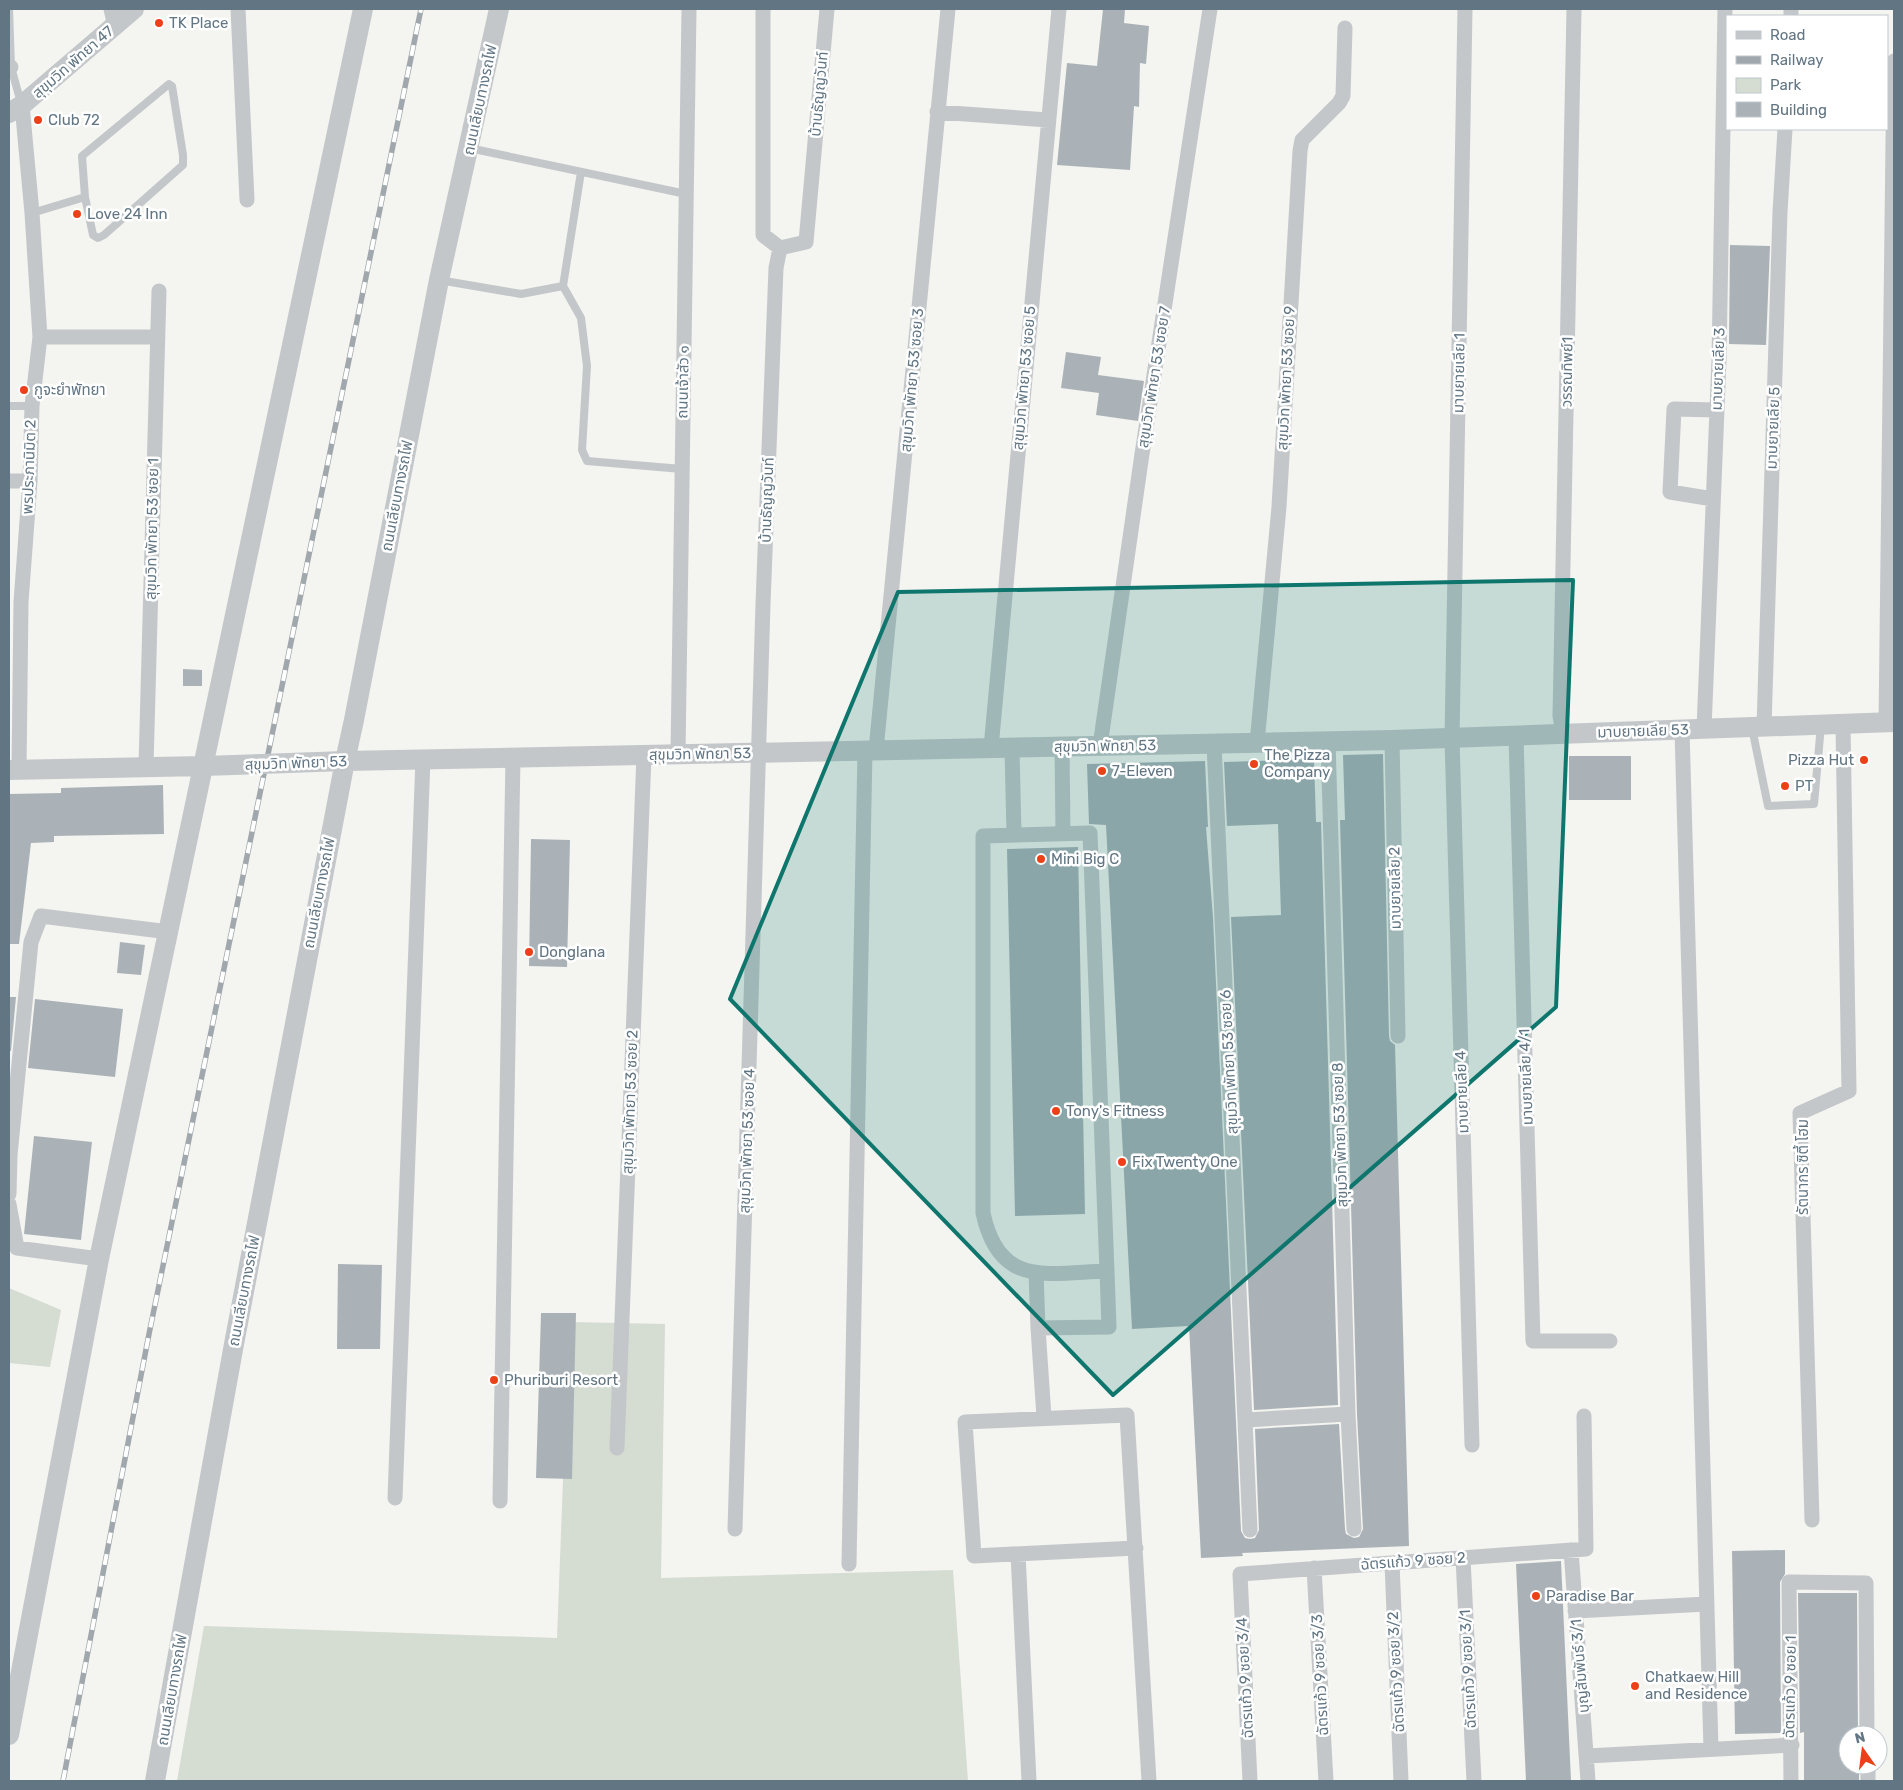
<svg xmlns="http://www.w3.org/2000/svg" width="1903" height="1790" font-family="Rubik,'Noto Sans Thai',sans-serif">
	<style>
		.green { fill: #d5dcd1 }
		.building { fill: #aab2b8 }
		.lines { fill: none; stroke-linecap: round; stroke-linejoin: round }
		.service { stroke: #c3c7ca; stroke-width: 8 }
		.minor { stroke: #c3c7ca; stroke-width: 15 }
		.tertiary { stroke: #c3c7ca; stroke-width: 20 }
		.rail-casing { stroke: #a1a8ad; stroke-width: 5.5 }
		.rail { stroke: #fff; stroke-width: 4; stroke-dasharray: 11; stroke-linecap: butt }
		.tertiary-bridge { stroke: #c3c7ca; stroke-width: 20 }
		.marked { fill: #0f766e; fill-opacity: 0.2; stroke: #0f766e; stroke-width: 4; stroke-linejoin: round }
		.poi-dot { fill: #ec4018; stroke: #fff; stroke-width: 2 }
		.labels { text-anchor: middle; stroke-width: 5; stroke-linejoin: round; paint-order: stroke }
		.poi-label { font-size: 15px; fill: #617583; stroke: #fff; text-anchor: start }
		.street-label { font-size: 15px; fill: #617583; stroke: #fff }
	</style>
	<rect width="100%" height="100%" fill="#f4f4f0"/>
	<!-- green -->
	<path class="green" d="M9 1288 61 1310 50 1367 9 1363Z
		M569 1322 665 1324 661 1578 953 1570 968 1781H177L204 1626 557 1638Z"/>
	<!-- building -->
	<path class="building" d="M1103 9H1125L1124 23 1149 26 1146 64 1140 63 1139 107 1134 106 1130 170 1057 165 1067 63 1097 66Z
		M1730 245 1770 246 1766 345 1729 344Z
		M1066 352 1101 357 1098 375 1144 381 1138 421 1096 415 1099 393 1061 388Z
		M183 669 202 670V686H183Z
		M1383 754 1389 1036 1390 1041 1395 1045 1409 1546 1242 1553 1243 1556 1201 1558 1189 1326 1132 1329 1106 825 1089 824 1087 764 1205 761 1208 827H1206L1213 918 1241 1531 1245 1538 1250 1539 1255 1538 1259 1530 1255 1429 1339 1424 1345 1529 1346 1534 1354 1538 1359 1537 1363 1529 1357 1414 1340 820H1345L1343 755Z
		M1569 756H1631V800H1569Z
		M1314 759 1316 822H1321L1338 1405 1254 1410 1231 917 1281 915 1278 824 1227 826 1224 762Z
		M163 785 164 834 54 836V842L31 843 19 944H9V794L61 793V788Z
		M531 839 570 840 567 967 529 966Z
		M1078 847 1085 1214 1015 1216 1007 849Z
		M120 942 145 945 141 975 117 973Z
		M9 997H16L11 1051H9Z
		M35 999 123 1009 115 1077 28 1068Z
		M34 1136 92 1142 81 1240 24 1234Z
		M338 1264 382 1265 380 1349H337Z
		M541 1313H576L572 1479 536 1478Z
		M1785 1550V1574L1780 1582 1781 1733 1735 1734 1732 1551Z
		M1561 1561 1571 1781H1526L1516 1564Z
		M1798 1593H1857L1858 1735H1848V1765H1859V1781H1804V1732L1800 1733Z"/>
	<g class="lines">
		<!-- service -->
		<path class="service" d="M9 9 11 67 21 103
			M469 148 686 194
			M581 172 563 286 581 318 587 366 582 450 587 461 682 469
			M32 213 85 197 82 156 169 84 172 86 183 155V165L104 235 98 238 93 235 85 197
			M439 280 521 294 563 286
			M9 406H32
			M1752 728 1768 806 1814 804 1821 725"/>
		<!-- minor -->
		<path class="minor" d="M111 9 115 26
			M238 9 247 200
			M763 9V235L780 248
			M1465 9 1452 738 1472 1445
			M1791 9V16
			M9 67H11
			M937 112 1048 120
			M780 248 806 242 827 9
			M40 337H156
			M9 481H30
			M1713 499 1670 492 1674 409 1717 410
			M1886 723 1894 61
			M1764 727 1780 212 1785 129
			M1704 729 1719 360 1725 9
			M1682 730 1711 1749
			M1563 734 1560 716 1574 9
			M1516 736 1533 1341H1610
			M1392 740 1398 1036
			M1328 741 1348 1414 1354 1529
			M1257 743 1279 507 1300 151 1302 140 1339 103 1343 96 1345 28
			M1214 744 1250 1530
			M1100 746 1142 454 1210 9
			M1062 747 1063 834
			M991 748 1059 9
			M1012 748 1014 835
			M876 750 948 9
			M678 754 689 9
			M146 766 159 291
			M19 770 21 602 30 481 32 406 40 337 32 213 22 105
			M9 1194 10 1155 31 942 41 916 169 932
			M9 1204 17 1248 99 1259
			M1036 1273 1038 1328 1109 1327 1107 1271 1090 833 983 836V1213C999 1288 1047 1273 1107 1271
			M1038 1328 1044 1417
			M1246 1420 1348 1414
			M617 1448 644 755
			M395 1498 423 759
			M500 1501 513 757
			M1812 1520 1800 1113 1849 1091 1843 724
			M735 1529 763 604 776 268 780 248
			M1136 1548 974 1556 965 1422 1127 1415 1149 1781
			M1571 1550 1588 1781
			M1018 1554 1029 1781
			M1463 1558 1474 1781
			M1392 1563 1401 1781
			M849 1564 865 751
			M1314 1568 1326 1781
			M1575 1611 1707 1604
			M1587 1756 1792 1745
			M1868 1765V1781
			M1250 1781 1240 1574 1586 1549 1584 1416
			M1791 1781 1789 1582 1866 1583 1867 1735"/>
		<!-- tertiary -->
		<path class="tertiary" d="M9 113 22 105 134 9
			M345 761 1392 740 1894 722
			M9 770 203 766
			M9 1735 99 1259 363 9
			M155 1781 234 1344 345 761 354 720 439 280 499 9"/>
		<defs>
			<path id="rail" d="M63 1781 149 1334 421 9"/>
		</defs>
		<!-- rail casing -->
		<use href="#rail" class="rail-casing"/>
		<!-- rail -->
		<use href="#rail" class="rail"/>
		<!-- tertiary-bridge -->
		<path class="tertiary-bridge" d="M203 766 345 761"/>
	</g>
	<!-- marked area -->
	<path class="marked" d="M1573 580 1556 1007 1113 1395 730 999 898 592Z"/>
	<!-- markers -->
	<g class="poi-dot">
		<circle cx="159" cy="23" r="5"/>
		<circle cx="38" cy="120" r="5"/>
		<circle cx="77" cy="214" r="5"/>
		<circle cx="24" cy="390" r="5"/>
		<circle cx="1864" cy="760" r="5"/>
		<circle cx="1254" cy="764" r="5"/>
		<circle cx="1102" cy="771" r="5"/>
		<circle cx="1785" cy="786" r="5"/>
		<circle cx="1041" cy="859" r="5"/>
		<circle cx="529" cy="952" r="5"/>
		<circle cx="1056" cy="1111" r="5"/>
		<circle cx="1122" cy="1162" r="5"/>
		<circle cx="494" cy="1380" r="5"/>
		<circle cx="1536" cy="1596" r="5"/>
		<circle cx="1635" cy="1686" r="5"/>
	</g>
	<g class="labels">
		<!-- poi labels -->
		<g class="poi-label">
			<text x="169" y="28">TK Place</text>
			<text x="48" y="125">Club 72</text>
			<text x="87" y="219">Love 24 Inn</text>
			<text x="34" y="395">กูจะยำพัทยา</text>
			<text x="1264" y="760">The Pizza<tspan x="1264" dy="17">Company</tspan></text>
			<text x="1854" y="765" text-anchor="end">Pizza Hut</text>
			<text x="1112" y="776">7-Eleven</text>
			<text x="1795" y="791">PT</text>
			<text x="1051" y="864">Mini Big C</text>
			<text x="539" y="957">Donglana</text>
			<text x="1066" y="1116">Tony's Fitness</text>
			<text x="1132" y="1167">Fix Twenty One</text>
			<text x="504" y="1385">Phuriburi Resort</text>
			<text x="1546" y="1601">Paradise Bar</text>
			<text x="1645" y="1682">Chatkaew Hill<tspan x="1645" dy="17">and Residence</tspan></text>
		</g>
		<!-- street labels -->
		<g class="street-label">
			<text transform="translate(73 62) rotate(-41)" y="5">สุขุมวิท พัทยา 47</text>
			<text transform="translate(819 94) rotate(-85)" y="5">บ้านธัญญวันท์</text>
			<text transform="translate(480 100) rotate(-78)" y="5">ถนนเลียบทางรถไฟ</text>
			<text transform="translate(1718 369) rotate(-88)" y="5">มาบยายเลีย 3</text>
			<text transform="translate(1567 372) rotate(-89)" y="5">วรรณทิพย์1</text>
			<text transform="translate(1459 373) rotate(-89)" y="5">มาบยายเลีย 1</text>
			<text transform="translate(1154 377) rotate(-81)" y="5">สุขุมวิท พัทยา 53 ซอย 7</text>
			<text transform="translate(1024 378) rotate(-85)" y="5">สุขุมวิท พัทยา 53 ซอย 5</text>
			<text transform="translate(1286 378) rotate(-87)" y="5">สุขุมวิท พัทยา 53 ซอย 9</text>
			<text transform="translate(912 380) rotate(-85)" y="5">สุขุมวิท พัทยา 53 ซอย 3</text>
			<text transform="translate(683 382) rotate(-89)" y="5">ถนนเจ้าสัว ๑</text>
			<text transform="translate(1773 428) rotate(-88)" y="5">มาบยายเลีย 5</text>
			<text transform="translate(29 467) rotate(-88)" y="5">พรประภานิมิต 2</text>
			<text transform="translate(397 496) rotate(-79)" y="5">ถนนเลียบทางรถไฟ</text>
			<text transform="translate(767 500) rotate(-88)" y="5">บ้านธัญญวันท์</text>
			<text transform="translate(152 529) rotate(-89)" y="5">สุขุมวิท พัทยา 53 ซอย 1</text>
			<text transform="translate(1643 731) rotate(-2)" y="5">มาบยายเลีย 53</text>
			<text transform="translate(1105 746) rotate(-1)" y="5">สุขุมวิท พัทยา 53</text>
			<text transform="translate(700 754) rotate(-1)" y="5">สุขุมวิท พัทยา 53</text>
			<text transform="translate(296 763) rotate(-2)" y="5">สุขุมวิท พัทยา 53</text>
			<text transform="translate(1395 888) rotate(-91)" y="5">มาบยายเลีย 2</text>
			<text transform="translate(319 893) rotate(-79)" y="5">ถนนเลียบทางรถไฟ</text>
			<text transform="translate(1229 1062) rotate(-93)" y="5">สุขุมวิท พัทยา 53 ซอย 6</text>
			<text transform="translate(1526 1077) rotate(-92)" y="5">มาบยายเลีย 4/1</text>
			<text transform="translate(1462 1092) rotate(-92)" y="5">มาบยายเลีย 4</text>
			<text transform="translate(630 1102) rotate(-88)" y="5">สุขุมวิท พัทยา 53 ซอย 2</text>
			<text transform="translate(1340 1135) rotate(-92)" y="5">สุขุมวิท พัทยา 53 ซอย 8</text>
			<text transform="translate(747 1141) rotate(-88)" y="5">สุขุมวิท พัทยา 53 ซอย 4</text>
			<text transform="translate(1803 1167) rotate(-90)" y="5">รัตนากร ซิตี้ โฮม</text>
			<text transform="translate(244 1291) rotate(-79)" y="5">ถนนเลียบทางรถไฟ</text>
			<text transform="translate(1413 1561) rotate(-4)" y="5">ฉัตรแก้ว 9 ซอย 2</text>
			<text transform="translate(1580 1666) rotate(-95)" y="5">บุญสัมพันธ์ 3/1</text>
			<text transform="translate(1468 1669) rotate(-93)" y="5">ฉัตรแก้ว 9 ซอย 3/1</text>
			<text transform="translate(1396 1672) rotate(-93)" y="5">ฉัตรแก้ว 9 ซอย 3/2</text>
			<text transform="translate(1320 1675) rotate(-93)" y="5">ฉัตรแก้ว 9 ซอย 3/3</text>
			<text transform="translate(1245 1678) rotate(-93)" y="5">ฉัตรแก้ว 9 ซอย 3/4</text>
			<text transform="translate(1790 1687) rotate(-89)" y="5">ฉัตรแก้ว 9 ซอย 1</text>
			<text transform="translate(172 1690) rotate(-80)" y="5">ถนนเลียบทางรถไฟ</text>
		</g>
	</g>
	<!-- border -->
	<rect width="1903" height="1790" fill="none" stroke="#617583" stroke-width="20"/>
	<!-- legend -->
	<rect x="1726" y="15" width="162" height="115" fill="#ffffff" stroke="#c0c8cd"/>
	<rect x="1736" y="31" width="25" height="8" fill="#c3c7ca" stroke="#c0c8cd"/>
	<text x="1770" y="40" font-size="15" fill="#617583">Road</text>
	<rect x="1736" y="56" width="25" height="8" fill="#a1a8ad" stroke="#c0c8cd"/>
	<text x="1770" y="65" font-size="15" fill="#617583">Railway</text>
	<rect x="1736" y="78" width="25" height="15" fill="#d5dcd1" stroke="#c0c8cd"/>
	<text x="1770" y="90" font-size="15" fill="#617583">Park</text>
	<rect x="1736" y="102" width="25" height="15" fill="#aab2b8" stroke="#c0c8cd"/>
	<text x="1770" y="115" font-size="15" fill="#617583">Building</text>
	<!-- north arrow -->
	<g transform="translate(1863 1750) rotate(346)"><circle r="24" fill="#ffffff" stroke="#c0c8cd"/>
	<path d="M0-4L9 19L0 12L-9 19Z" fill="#ec4018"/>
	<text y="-8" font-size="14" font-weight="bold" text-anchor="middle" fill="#617583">N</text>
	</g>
</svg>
